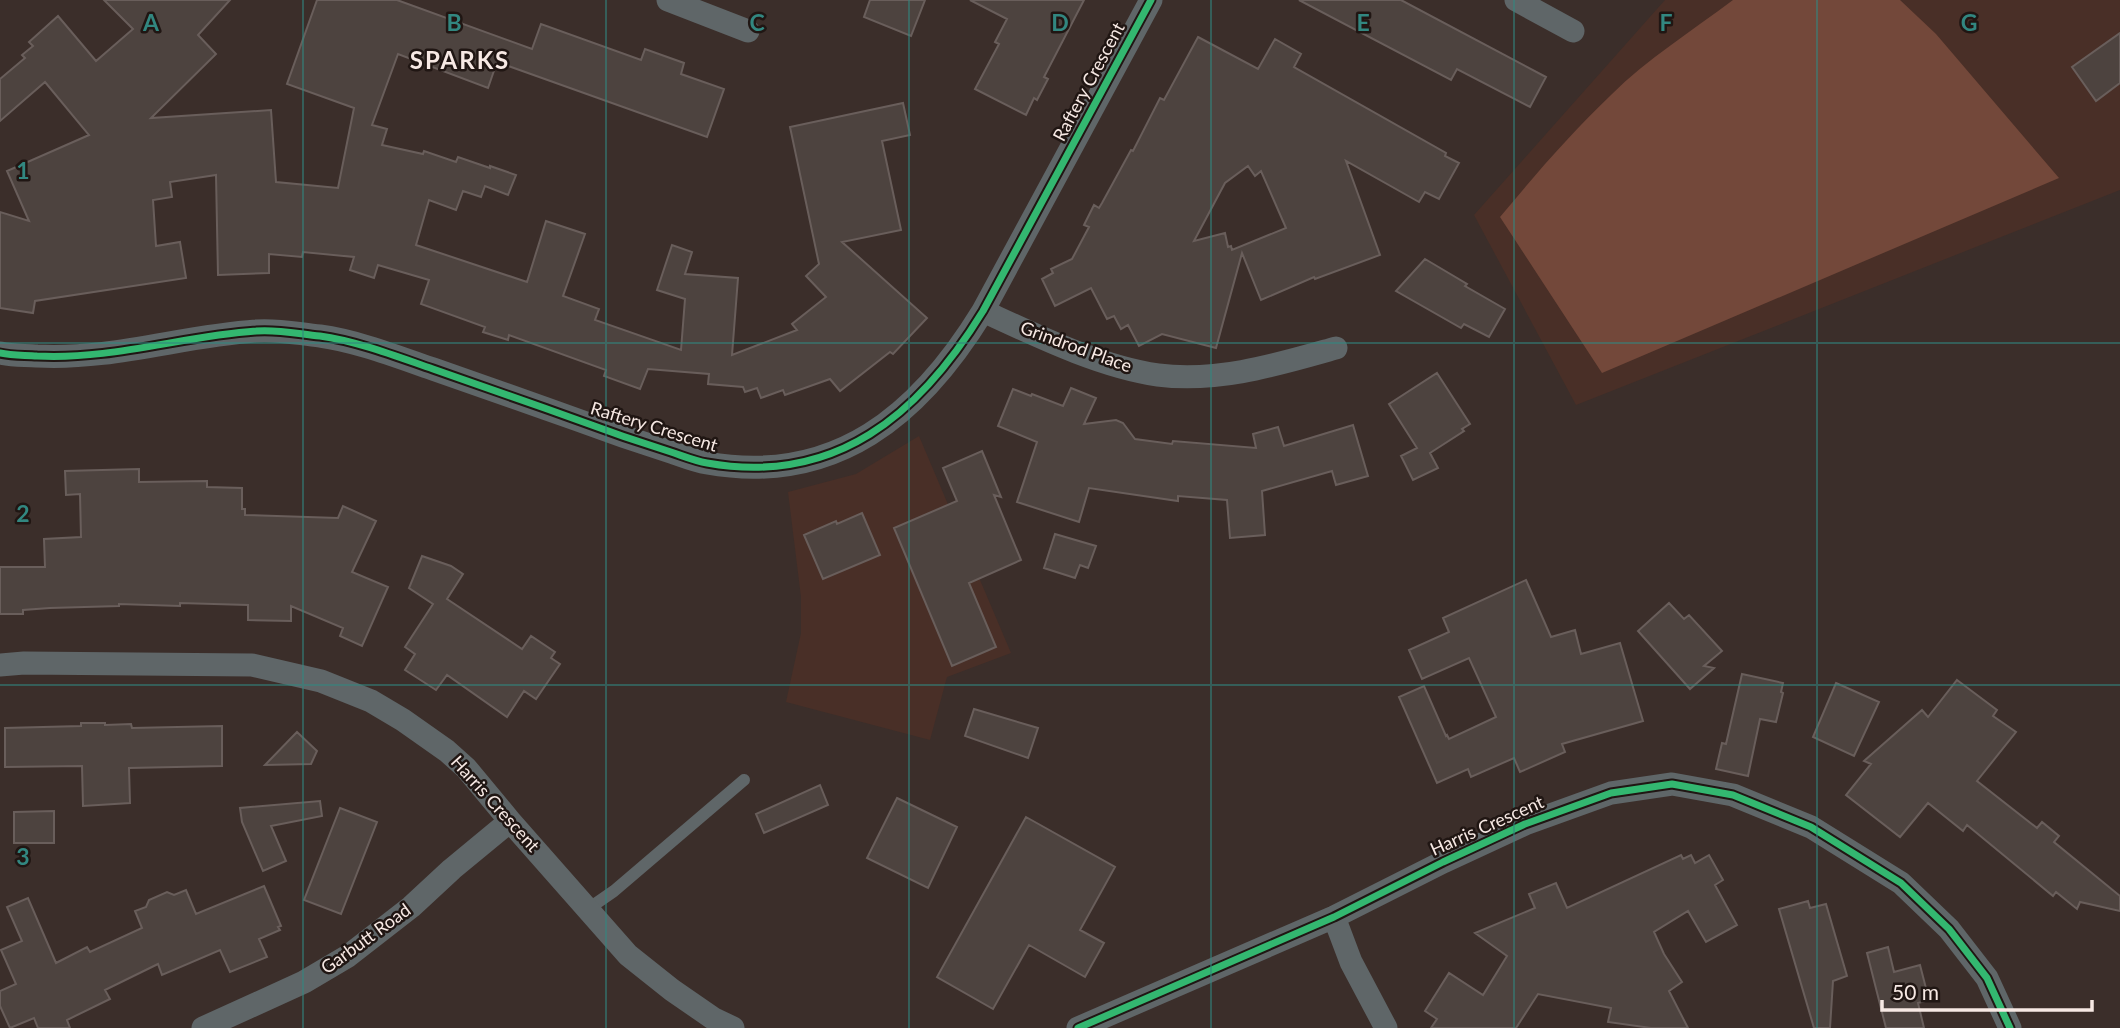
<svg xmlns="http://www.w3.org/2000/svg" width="2120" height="1028" font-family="Lato,sans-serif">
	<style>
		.built { fill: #492f27 }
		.green { fill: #73483a }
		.building { fill: #4d433f; stroke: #695e5b; stroke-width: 2; fill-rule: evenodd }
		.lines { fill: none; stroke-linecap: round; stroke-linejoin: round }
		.service { stroke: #5f6668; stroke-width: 12 }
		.minor { stroke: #5f6668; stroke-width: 23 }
		.cycleway-casing { stroke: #201613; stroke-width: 11 }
		.cycleway { stroke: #33b770; stroke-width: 7 }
		.grid { fill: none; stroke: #328780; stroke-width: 2; stroke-opacity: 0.55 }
		.labels { text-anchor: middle; stroke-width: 5; stroke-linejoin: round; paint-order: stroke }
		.street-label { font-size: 18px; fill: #f7e9e4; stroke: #201613 }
		.district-label { font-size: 24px; font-weight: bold; letter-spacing: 2px; fill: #f7e9e4; stroke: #201613 }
		.grid-label { font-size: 23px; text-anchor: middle; font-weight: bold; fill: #328780; stroke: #201613; stroke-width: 5; stroke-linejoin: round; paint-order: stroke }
	</style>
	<rect width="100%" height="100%" fill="#3b2e2a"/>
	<!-- built -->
	<path class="built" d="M1665 0H2120V190L1576 405 1474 215Z
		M919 436 1011 653 947 677 930 740 786 702 801 633V597L788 492 856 474Z"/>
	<!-- green -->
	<path class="green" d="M1733 0H1900L1936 34 2059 178 1602 373 1500 217C1535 175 1571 133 1611 95 1647 59 1692 31 1733 0Z"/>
	<!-- building -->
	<path class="building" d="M104 0H230L198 35 216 54 151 118 271 110 276 182 338 188 354 108 287 84 317 0H397L532 49 541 24 641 60 645 49 684 63 681 74 724 89 707 137 497 62 488 88 398 54 372 125 387 129 382 145 423 154 424 151 456 162 458 157 490 168V166L516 175 508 195 485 186 481 197 463 191 456 210 429 200 416 245 527 282 546 221 585 234 563 296 599 309 595 320 681 350 685 299 657 290 672 245 692 252 685 274 738 278 732 355 797 330 792 324 826 297 806 276 819 264 790 127 903 103 910 135 882 141 901 230 842 242 927 318 893 354 890 352 840 391 830 379 785 395 783 390 761 398 757 388 745 392 743 387 708 384 709 374 648 369 640 389 604 376 606 370 509 335 508 340 483 332 485 327 421 304 429 280 378 265 374 278 350 270 354 257 303 252 302 257 269 254V273L218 275 216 175 170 182 172 197 153 200 156 246 180 242 186 278 35 301 33 313 0 308V212L29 221 7 171 89 135 45 82 0 121V79L25 58 22 55 33 46 29 42 58 16 96 61 133 29Z
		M870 0H925L911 36 864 17Z
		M970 0H1084L1044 77 1048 79 1037 100 1034 98 1026 115 975 89 999 44 995 42 1007 19Z
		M1299 0H1401L1546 77 1530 107 1457 69 1451 80Z
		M2120 33V83L2096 101 2072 67Z
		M1198 37 1258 69 1275 39 1301 54 1294 67 1446 153 1445 156 1459 163 1439 199 1425 192 1419 202 1346 161 1380 255 1315 279 1314 277 1261 300 1242 253 1216 348 1162 334 1139 346 1128 325 1121 329 1114 316 1107 319 1091 288 1055 306 1042 279 1053 273 1051 269 1072 259 1089 227 1084 225 1094 205 1099 208 1102 203 1131 150 1133 151 1160 98 1164 100ZM1248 166 1255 176 1261 171 1286 228 1232 250 1231 246 1228 247 1225 233 1194 241 1225 183Z
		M1425 259 1467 284 1465 286 1505 309 1489 337 1464 324 1461 328 1396 291Z
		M1437 373 1470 424 1462 429 1464 431 1430 453 1438 468 1413 480 1401 456 1417 448 1389 404Z
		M1071 388 1096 398 1084 424 1116 420 1123 423 1135 439 1172 444 1173 441 1256 448 1253 434 1278 427 1284 446 1353 425 1368 476 1336 485 1332 471 1262 491 1265 535 1230 538 1227 500 1178 496V501L1089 488 1079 522 1017 502 1037 442 998 426 1013 389 1031 396 1032 394 1063 406Z
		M982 451 1001 497 994 495 1021 560 969 583 996 647 952 666 894 528 957 501 943 468Z
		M139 469V482L207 481V487L242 488V509H245V515L338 518 343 506 376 521 352 572 388 587 362 646 340 636 343 628 291 606V621L248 620V605L180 603V606L119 604V606L50 608 23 610V614H0V567H45L44 539 81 537 80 494 66 495 65 471Z
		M862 513 880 555 823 579 804 535 836 521 837 524Z
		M1055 534 1096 546 1088 568 1080 565 1075 578 1044 568Z
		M422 556 451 566 463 574 447 599 522 649 531 636 555 652 551 658 560 664 536 699 524 691 507 717 447 675 436 690 405 670 415 654 405 647 433 604 409 588Z
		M1526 580 1551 637 1575 630 1581 654 1620 643 1643 721 1562 744 1565 752 1520 772 1514 758 1471 777 1468 769 1437 783 1399 697 1424 686 1446 736 1447 735 1449 739 1496 717 1469 658 1422 679 1409 650 1449 632 1443 618Z
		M1669 603 1684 619 1689 615 1722 651 1704 666 1714 668 1690 689 1638 631Z
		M1742 674 1783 683 1781 692 1783 693 1776 722 1760 719 1748 776 1716 769 1722 743 1726 744Z
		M1957 680 1997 710 1993 716 2016 732 1977 781 2037 828 2042 822 2059 836 2054 842 2120 896V911L2080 902 2077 909 2056 892 2053 896 1967 825 1963 831 1928 803 1900 837 1846 795 1871 764 1864 761 1922 710 1928 717Z
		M1836 683 1879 702 1854 756 1813 737Z
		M974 709 1038 728 1028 758 965 736Z
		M81 723H105V725L131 724 132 728 222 726V766L129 768 130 803 83 806 82 766 5 767V728L81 726Z
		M297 732 317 751 311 764 265 765Z
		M820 785 828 805 764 833 756 814Z
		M897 798 957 827 928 888 867 858Z
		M320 801 322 816 271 826 286 861 263 871 242 822 240 808Z
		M340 808 377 822 341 914 304 900Z
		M54 811V843H14V812Z
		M1026 817 1115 867 1080 930 1104 943 1085 977 1029 945 993 1009 937 977Z
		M1681 855 1683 859 1691 855 1695 863 1709 855 1723 880 1715 885 1737 925 1706 942 1688 911 1654 932 1664 954 1682 982 1669 991 1688 1028H1651L1608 1022 1611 1008 1538 994 1516 1028H1431L1437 1019 1425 1011 1449 973 1483 995 1507 956 1475 933 1535 908 1529 894 1556 883 1567 908Z
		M264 886 281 926 278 927 280 930 259 939 267 957 230 972 220 950 162 975 158 964 105 990 110 999 67 1020 70 1028H38L34 1018 10 1028 0 1006V991L16 984 1 950 22 941 7 907 28 898 56 963 87 947 90 952 142 928 135 911 146 907 149 900 167 892 174 895 186 890 196 914Z
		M1808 901 1810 908 1826 904 1847 976 1833 981 1830 1028H1814L1779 909Z
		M1888 947 1894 972 1920 965 1929 1000 1918 1003 1924 1028H1886L1867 953Z"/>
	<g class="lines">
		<!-- service -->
		<path class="service" d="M588 909 614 891 744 780"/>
		<!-- minor -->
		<path class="minor" d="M668 0 748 31
			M1516 0 1573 31
			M983 311C1035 335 1100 367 1158 375 1218 383 1279 364 1336 348
			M0 353C12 356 25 355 37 356 112 360 182 336 256 331 277 329 299 334 320 336 357 341 398 357 433 369 481 386 528 402 575 419 607 431 639 442 671 452 683 456 695 461 707 463 836 486 920 414 983 311L1151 0
			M0 665 24 663 252 665 321 681 371 701 403 720 447 751 466 768 510 821 628 955 672 990 714 1019 733 1028
			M1334 917 1351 962 1386 1028
			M203 1028 304 982 348 956 411 907 452 869 510 821
			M1078 1028 1334 917 1443 862 1525 824 1611 793 1672 784 1733 795 1811 827 1901 883 1949 929 1987 978 2010 1028"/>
		<defs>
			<path id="cycleway" d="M0 353C12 356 25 355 37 356 112 360 182 336 256 331 277 329 299 334 320 336 357 341 398 357 433 369 481 386 528 402 575 419 607 431 639 442 671 452 683 456 695 461 707 463 836 486 920 414 983 311L1151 0
				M1078 1028 1334 917 1443 862 1525 824 1611 793 1672 784 1733 795 1811 827 1901 883 1949 929 1987 978 2010 1028"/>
		</defs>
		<!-- cycleway casing -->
		<use href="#cycleway" class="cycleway-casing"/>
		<!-- cycleway -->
		<use href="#cycleway" class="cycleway"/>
	</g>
	<!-- grid -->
	<path class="grid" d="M303 0V1028M606 0V1028M909 0V1028M1211 0V1028M1514 0V1028M1817 0V1028M0 343H2120M0 685H2120"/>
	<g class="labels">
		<!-- street labels -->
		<g class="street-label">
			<text transform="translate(1089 82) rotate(-62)" y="6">Raftery Crescent</text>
			<text transform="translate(1076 347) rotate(20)" y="6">Grindrod Place</text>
			<text transform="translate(654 427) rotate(17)" y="6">Raftery Crescent</text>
			<text transform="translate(495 804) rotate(48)" y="6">Harris Crescent</text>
			<text transform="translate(1487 826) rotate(-24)" y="6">Harris Crescent</text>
			<text transform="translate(366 939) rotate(-36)" y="6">Garbutt Road</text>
		</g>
		<!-- district labels -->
		<g class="district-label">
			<text x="460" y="69">SPARKS</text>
		</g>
	</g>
	<g class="grid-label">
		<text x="151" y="31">A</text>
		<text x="454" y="31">B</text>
		<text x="757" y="31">C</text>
		<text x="1060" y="31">D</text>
		<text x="1363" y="31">E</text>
		<text x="1666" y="31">F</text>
		<text x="1969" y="31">G</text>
		<text x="23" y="179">1</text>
		<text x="23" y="522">2</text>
		<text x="23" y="865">3</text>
	</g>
	<!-- scale -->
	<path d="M1882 1000v10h210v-10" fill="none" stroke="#f7e9e4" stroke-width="3.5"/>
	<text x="1892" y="1000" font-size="21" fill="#f7e9e4" stroke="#201613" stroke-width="5" paint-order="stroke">50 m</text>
</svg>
